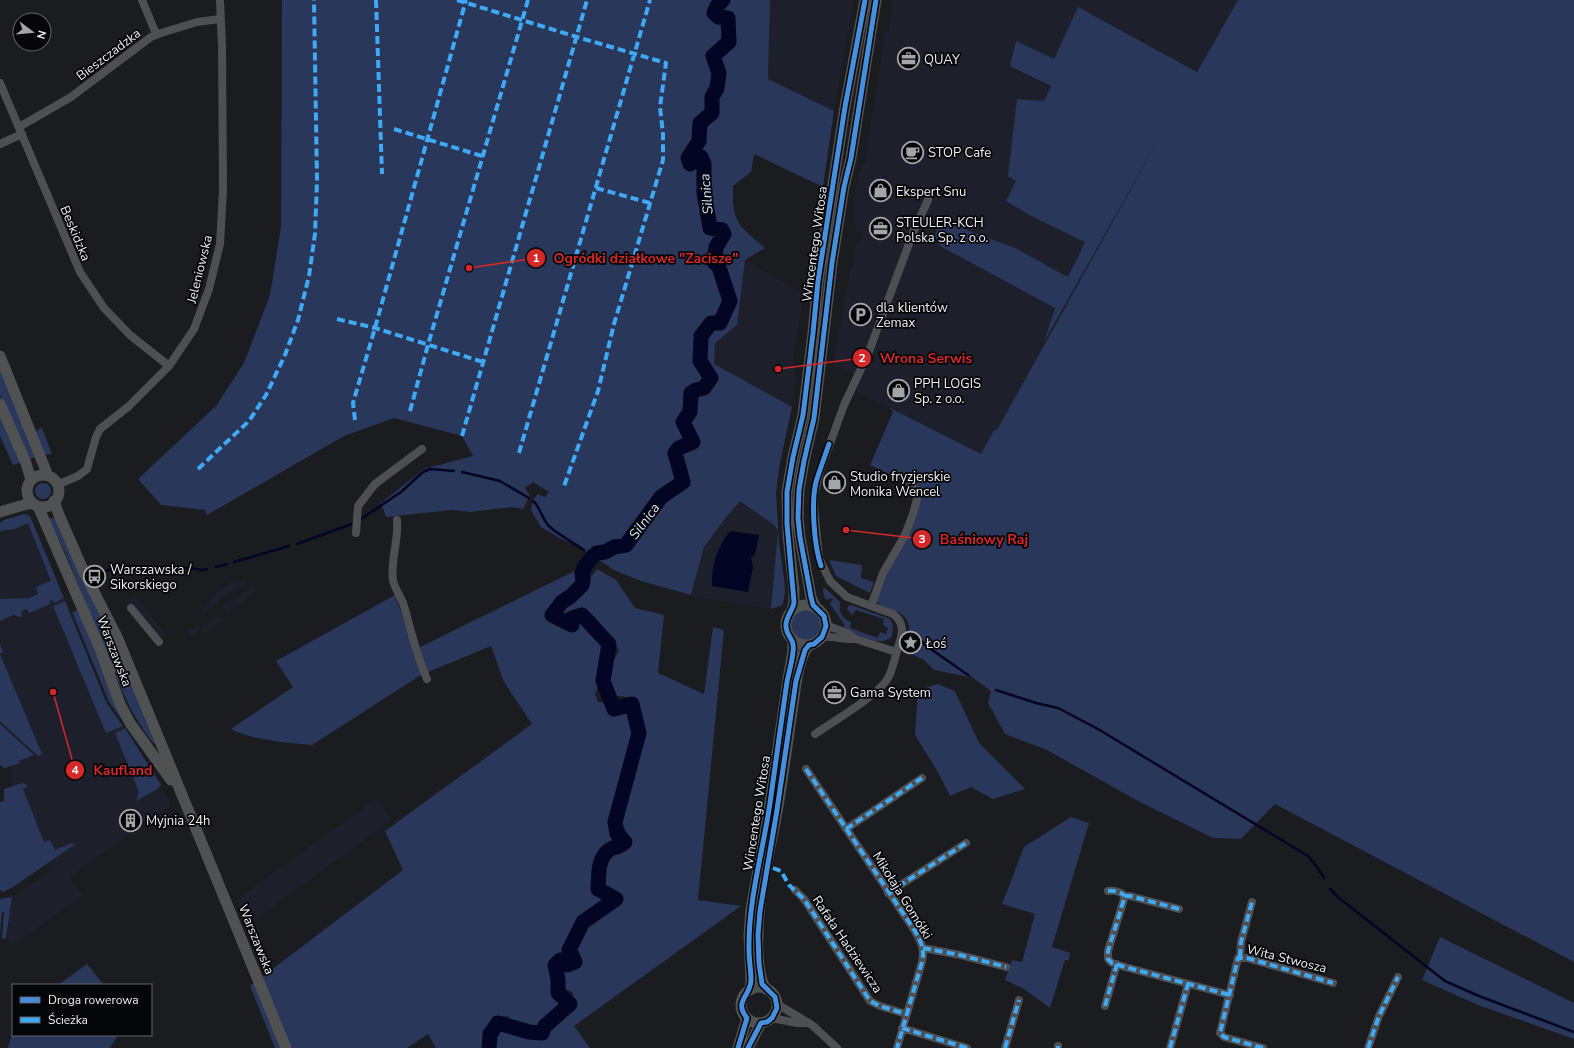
<svg xmlns="http://www.w3.org/2000/svg" width="1574" height="1048" font-family="'Nunito Sans',sans-serif">
	<style>
		.built { fill: #1d202a }
		.green { fill: #29375a }
		.water { fill: #030524 }
		.lines { fill: none; stroke-linecap: round; stroke-linejoin: round }
		.stream { stroke: #030524; stroke-width: 2.5 }
		.river { stroke: #030524; stroke-width: 15 }
		.street { stroke: #4e4f52; stroke-width: 8 }
		.secondary { stroke: #505152; stroke-width: 11 }
		.quiet { stroke: #3fa9f5; stroke-width: 4; stroke-dasharray: 8 4; stroke-linecap: butt }
		.cycleway-casing { stroke: #050608; stroke-width: 8 }
		.cycleway { stroke: #468fdf; stroke-width: 5 }
		.labels { text-anchor: middle; stroke-width: 3.5; stroke-linejoin: round; paint-order: stroke }
		.street-label { font-size: 13px; fill: #edeff3; stroke: #050608 }
		.poi-label { font-size: 13px; fill: #edeff3; stroke: #050608; text-anchor: start }
		.water-label { font-size: 14px; font-style: italic; fill: #d3dffb; stroke: #050608 }
		.leader { fill: none; stroke: #d62828; stroke-width: 1.5 }
		.callout-dot { fill: #d62828; stroke: #050608; stroke-width: 1.5 }
		.mark-label { font-size: 12px; text-anchor: middle; font-weight: bold; fill: #fff }
		.callout-label { font-size: 14px; text-anchor: middle; font-weight: bold; fill: #d62828; stroke: #050608; stroke-width: 3.5; stroke-linejoin: round; paint-order: stroke }
	</style>
	<rect width="100%" height="100%" fill="#1a1c1f"/>
	<!-- built -->
	<path class="built" d="M770 0H854L834 111 768 79Z
		M890 0H1238L1197 72 1078 7 1054 60 1016 41 1010 66 1051 86 1045 101 1017 99 1016 181 1006 201 1031 216 1085 241 1069 277 1015 248 967 230 958 221 940 246 1055 308 1044 342 1045 343 997 431 994 430 981 455 890 408 856 392 868 362 872 364 875 357 871 355 882 330 909 253 918 235 917 232 884 298 856 375 833 365 850 270 853 265 857 240 860 241 863 235 856 231 853 211 858 175 863 163 865 164 885 32 888 33 893 2Z
		M745 260 804 294 793 358 796 378 792 407 713 364 715 343 737 325Z
		M740 500 774 525 778 531 771 609 692 597 704 547 724 520Z
		M24 514 30 516 32 521 107 704 125 728 161 785 160 787 169 800V806L70 877 83 896 11 946 7 935 12 897 53 869 50 862 13 887 12 772 11 767 4 768 0 765V523L4 520Z
		M245 579 246 585 228 593 205 613 201 611 217 591 231 582Z
		M252 586 256 592 227 612 223 606Z
		M134 595 167 635 161 639 131 602 128 604 125 601Z
		M218 615 223 620 205 634 201 628 191 636 187 630 192 627 193 629 198 625 201 628Z
		M377 798 392 820 247 925 237 899Z"/>
	<!-- green -->
	<path class="green" d="M282 0H770L768 79 834 111 823 187 754 154 751 172 733 186C732 223 738 225 765 248L745 260 737 325 715 343 714 364 792 407 779 468 776 494 779 543 784 578 785 592 783 604 780 606 771 609 778 531 774 525 740 501 724 520 704 547 691 595 641 581 614 570 576 545 563 540 541 527 531 510 533 500 538 494 545 497 549 492 533 482 525 488 530 496 523 509 512 507 470 512 452 510 386 517 383 508 380 504 424 469 473 456 462 436 394 418 344 436 207 515 205 510 161 505 138 479 216 406 244 363 270 295 281 227Z
		M1238 0H1574V962L1275 804 1241 839 1213 838 1138 801 1047 750 1005 734 988 703 991 691 969 675V677L934 670 924 660 906 651 904 649C905 642 910 634 909 627 907 608 886 612 876 601L875 598 920 496 910 484 870 465 893 412 890 408 981 454 994 430H997L1161 135 1044 342 1055 308 940 246 935 236 938 226 958 221 967 230 1015 248 1068 277 1085 242 1031 216 1006 201 1016 181 1008 176 1017 99 1044 101 1051 86 1010 66 1016 41 1054 59 1078 7 1197 72Z
		M0 369 36 457 27 460 0 395Z
		M0 417 22 462 13 465 0 436Z
		M40 428H42L52 454 43 455 36 432Z
		M35 491a8 8 0 1 1 16 0a8 8 0 1 1-16 0Z
		M24 514 30 516 64 598 54 603 53 600 49 601 50 604 29 613 27 609 21 611 22 616 21 617 13 615 0 621V599L29 598 38 594 36 587 51 581 28 523 15 529 0 531V523L4 520Z
		M48 518H57L120 660 112 664 110 662 65 552Z
		M829 560 862 565 861 578 874 582 870 593 836 576Z
		M587 565 588 569 570 591 554 603 548 613C554 623 562 625 573 626L574 619 577 615 586 618 595 631 610 649V656L595 694 598 702C610 704 621 702 632 706L637 734 633 754 618 789 611 821C617 829 624 836 617 845L608 847 598 856 596 889 612 899 581 921 568 936 566 950 572 955V961L561 957 553 963 556 980V994L565 997 566 1005 539 1029 522 1027 507 1016H493L485 1038 486 1048H436L428 1034 407 1048H275L250 986 403 870 385 831 532 724 504 682 491 646 421 675 312 745C292 744 248 739 231 729L293 687 276 661 395 595 414 650Z
		M597 569 616 580 635 608 664 615 658 673 704 694 713 627 724 630 698 900 741 906 574 1026 590 1048H492L493 1038 499 1024H503L521 1034 541 1035 563 1015 572 1003 573 993 561 986V977L560 966 571 968 578 963 580 953C564 932 592 922 605 912 610 909 614 903 619 899L616 893 603 884 605 857C614 849 620 852 629 840L626 831 619 819 622 799 642 747V731L638 703C623 692 615 699 601 693L606 680 610 667 619 651 615 642 601 630 595 617 585 609H575L570 613 569 619H563L556 614 559 607 578 595Z
		M823 588H825L840 602C839 612 841 618 851 622L850 628 878 638 880 632 886 634 888 628 883 625 884 619 856 610 852 615 847 609 848 606 851 605 890 619 893 626 892 636C881 649 859 634 845 630L844 624 830 604 833 599 831 598 826 600 824 596Z
		M65 601 107 704 123 726 106 733 53 606Z
		M790 625a16 16 0 1 1 32 0a16 16 0 1 1-32 0Z
		M78 610 125 724 109 702 72 612Z
		M0 644 3 652 0 654 42 754 38 756 0 721Z
		M119 670 126 672 155 744 153 743C136 720 127 704 116 676L117 673Z
		M938 684 955 691 979 743 1025 789 993 799 971 787 950 796 939 774 915 735 918 690Z
		M0 724 34 755 19 761 20 763 4 768 0 765Z
		M125 728 161 785 157 789 136 801 139 792 115 733Z
		M22 783 27 785 28 786 23 789 44 842 50 840 55 850 72 843 74 845 13 887 3 892 0 890V802L4 801V789Z
		M1071 817 1089 823 1052 947 1070 953 1069 960H1065L1050 1008 1024 989 1005 980 1012 960 1022 962 1035 914 1002 904 1024 847Z
		M12 897 6 938 2 939 4 912H2L0 933V899Z
		M1440 937 1574 1003V1039L1478 1005 1422 980Z
		M87 964 104 985H58Z
		M13 1030V1035H118L110 1048H8Z"/>
	<!-- water -->
	<path class="water" d="M730 531 759 535 755 555 751 557 753 568 748 592 712 586C711 564 717 548 730 531Z"/>
	<g class="lines">
		<!-- stream -->
		<path class="stream" d="M462 472 500 481 529 498
			M533 501C540 506 542 520 550 527 559 535 574 543 584 550
			M361 519 401 492 423 472 430 469 454 471
			M297 544 352 524
			M591 555 593 556
			M234 562 289 546
			M216 567 227 564
			M99 574 101 572 123 566 188 568 202 570 207 569
			M914 632 925 645 968 675
			M996 690 1036 703 1058 708 1098 729 1308 856 1317 867 1324 878
			M1330 889 1339 898 1445 981 1479 996 1574 1032"/>
		<!-- river -->
		<path class="river" d="M489 1048 490 1034 498 1023 529 1032 542 1033 545 1026 570 1004 558 993V979L555 965 560 960 567 965 575 962 569 950 583 922 616 899 598 889C599 876 597 859 609 850 614 846 618 849 625 842L617 834 615 822 639 733 632 704 614 709 603 681 609 644 582 615 572 618V625L552 615 562 602 571 596 582 585 583 581 582 573 585 566 593 556 597 553 605 552 614 547 626 545 661 497 683 482 675 453 679 448 693 442 683 422 690 412 691 393 696 390 704 388 711 378 700 361 701 336 711 323H720L730 301 719 267 714 262 716 247 724 234 722 230 710 228 704 193V164L701 157 690 164 688 158 699 141 700 123 712 113V97L717 88 719 73 713 56 729 42 728 18 718 17 714 13 717 6 723 0"/>
		<!-- street -->
		<path class="street" d="M142 0 156 34
			M0 83 80 272 104 308 130 335 169 366
			M19 127 71 97 151 37 161 33 197 22 220 19
			M0 144 22 134
			M57 485 78 476 87 469 96 437 100 429 129 406 169 366 194 329 209 289 220 244 223 190 222 46 220 0
			M397 520C399 540 390 561 393 581 395 588 400 596 403 603 411 629 416 655 427 679
			M356 533 358 506 375 484 422 449
			M871 606 883 573 905 535 913 514 918 495 916 490 910 485
			M131 608 159 642
			M825 622 831 627 847 633 856 639 896 652
			M822 637C833 636 845 640 856 639
			M815 734C832 722 879 695 888 678 893 669 895 657 898 647 903 633 905 623 893 614L847 597 830 581 819 558 814 507V495L820 471 844 405 868 354 913 233 928 200
			M806 769 915 931C921 942 925 949 922 962L897 1048
			M846 829 922 778
			M795 890 804 899 870 1001 880 1006 906 1014
			M1108 891C1114 890 1121 892 1125 896
			M888 893 966 843
			M1179 909 1130 896H1125L1108 951V959L1112 963 1125 967 1230 995
			M923 948 960 955 1006 967
			M1240 957 1241 942 1252 902
			M777 1004 812 1025 837 1048
			M1105 1006 1117 964
			M772 1018 797 1023H807
			M902 1028 967 1048
			M1005 1048 1019 1000
			M1058 1048V1046
			M1170 1048 1188 984
			M1263 1048 1224 1037 1220 1033 1238 958H1247L1333 983
			M1368 1048 1379 1016 1398 977"/>
		<!-- secondary -->
		<path class="secondary" d="M0 356 48 476
			M0 404 26 463 31 480
			M27 491a16 16 0 1 1 32 0a16 16 0 1 1-32 0Z
			M54 501 59 515 84 572 118 639 286 1048
			M38 506 100 649 120 704 130 723 171 780
			M0 512 20 506 33 503
			M786 625a20 20 0 1 1 40 0a20 20 0 1 1-40 0Z
			M816 608 811 597 800 537 798 518 799 490 804 461 814 418 832 263 844 187 851 158 876 0
			M792 610 794 602V589L788 536 787 492 793 457 803 415 813 333 818 281 845 107 865 0
			M108 670 126 661
			M741 1005a18 18 0 1 1 36 0a18 18 0 1 1-36 0Z
			M766 989C758 977 757 950 758 935 758 896 770 850 777 812 783 779 787 745 792 712 795 693 797 660 809 645
			M750 990 751 980 749 935 751 909 769 810 788 679 793 651V641
			M738 1048 747 1018
			M748 1048 761 1023"/>
		<!-- quiet -->
		<path class="quiet" d="M376 0 382 174
			M457 0 577 37 666 63 660 107 663 134V160L614 324 598 391 563 489
			M394 129 482 156
			M596 188 650 203
			M337 319 375 328 483 362
			M410 411 428 345 528 0
			M355 420 353 403 375 328 466 0
			M462 436 587 0
			M519 453 650 0
			M198 469 249 421 266 395 285 355 298 320 309 276 315 234 317 181 314 0
			M806 769 915 931C921 942 925 949 922 962L897 1048
			M846 829 922 778
			M773 868 781 871 789 885 804 899 870 1001 880 1006 906 1014
			M1108 891C1114 890 1121 892 1125 896
			M888 893 966 843
			M1179 909 1130 896H1125L1108 951V959L1112 963 1125 967 1230 995
			M923 948 960 955 1006 967
			M1240 957 1241 942 1252 902
			M1105 1006 1117 964
			M902 1028 967 1048
			M1005 1048 1019 1000
			M1058 1048V1046
			M1170 1048 1188 984
			M1263 1048 1224 1037 1220 1033 1238 958H1247L1333 983
			M1368 1048 1379 1016 1398 977"/>
		<defs>
			<path id="cycleway" d="M821 566C814 545 811 503 816 482 820 469 825 456 829 444
				M738 1048 747 1018C733 1001 751 996 751 980 751 970 749 960 749 950 748 900 763 852 770 803 776 762 781 722 787 682 789 672 792 662 793 652 795 638 787 638 786 627 785 617 793 611 794 602L787 524V492L793 457 803 415 813 333 818 281 845 107 865 0
				M748 1048 761 1023 767 1022 772 1018 777 1008 775 997 762 984 759 963 758 935 760 911 777 810 796 681 805 650 809 645 814 644 822 637 826 626 824 616 813 605 811 597 800 537 798 518 799 490 804 461 814 418 832 263 844 187 851 158 876 0"/>
		</defs>
		<!-- cycleway casing -->
		<use href="#cycleway" class="cycleway-casing"/>
		<!-- cycleway -->
		<use href="#cycleway" class="cycleway"/>
	</g>
	<!-- icons -->
	<defs>
		<symbol id="office-ring" viewBox="-11 -11 22 22"><circle r="9.5" fill="#050608" stroke="#a3a5a9" stroke-width="1.5"/><path d="M-6-3h4V-5.5h4V-3h4V5H-6ZM-1-4.5V-3h2v-1.5ZM-6 0V1H6V0Z" fill="#a3a5a9"/></symbol>
		<symbol id="cafe-ring" viewBox="-11 -11 22 22"><circle r="9.5" fill="#050608" stroke="#a3a5a9" stroke-width="1.5"/><path d="M-5.5-4.5H6V0H3Q3 3.5 0 3.5H-2.5Q-5.5 3.5-5.5 0ZM3-3.2v2h1.7v-2ZM-6 4.5H4V6H-6Z" fill="#a3a5a9"/></symbol>
		<symbol id="shop-ring" viewBox="-11 -11 22 22"><circle r="9.5" fill="#050608" stroke="#a3a5a9" stroke-width="1.5"/><path d="M-5-2.5h2.3a2.7 3.5 0 0 1 5.4 0H5L5.5 6h-11ZM-1.5-2.5h3a1.5 2.3 0 0 0-3 0Z" fill="#a3a5a9"/></symbol>
		<symbol id="parking-ring" viewBox="-11 -11 22 22"><circle r="9.5" fill="#050608" stroke="#a3a5a9" stroke-width="1.5"/><path d="M-3.5-5.5H1a3.5 3.5 0 0 1 0 7H-1V5.5H-3.5ZM-1-3.4V-.6H.8a1.4 1.4 0 0 0 0-2.8Z" fill="#a3a5a9"/></symbol>
		<symbol id="bus-ring" viewBox="-11 -11 22 22"><circle r="9.5" fill="#050608" stroke="#a3a5a9" stroke-width="1.5"/><path d="M-5-6H5V4H4V6H2V4H-2V6H-4V4H-5ZM-3.5-4V0h7V-4ZM-3.5 1.2v1.5H-2V1.2ZM2 1.2v1.5H3.5V1.2Z" fill="#a3a5a9"/></symbol>
		<symbol id="sight-ring" viewBox="-11 -11 22 22"><circle r="9.5" fill="#050608" stroke="#a3a5a9" stroke-width="1.5"/><path d="M0-6L1.8-2.2L6-1.7L2.9 1.2L3.7 5.4L0 3.3L-3.7 5.4L-2.9 1.2L-6-1.7L-1.8-2.2Z" fill="#a3a5a9"/></symbol>
		<symbol id="building-ring" viewBox="-11 -11 22 22"><circle r="9.5" fill="#050608" stroke="#a3a5a9" stroke-width="1.5"/><path d="M-4-6H4V6H1V3H-1V6H-4ZM-2.5-4.3h1.7v1.8h-1.7ZM.8-4.3h1.7v1.8H.8ZM-2.5-1h1.7V.8h-1.7ZM.8-1h1.7V.8H.8Z" fill="#a3a5a9"/></symbol>
	</defs>
	<g fill-rule="evenodd">
		<use href="#office-ring" x="896" y="46" width="25" height="25"/>
		<use href="#cafe-ring" x="900" y="140" width="25" height="25"/>
		<use href="#shop-ring" x="868" y="178" width="25" height="25"/>
		<use href="#office-ring" x="868" y="216" width="25" height="25"/>
		<use href="#parking-ring" x="848" y="302" width="25" height="25"/>
		<use href="#shop-ring" x="886" y="378" width="25" height="25"/>
		<use href="#shop-ring" x="822" y="470" width="25" height="25"/>
		<use href="#bus-ring" x="82" y="564" width="25" height="25"/>
		<use href="#sight-ring" x="898" y="630" width="25" height="25"/>
		<use href="#office-ring" x="822" y="680" width="25" height="25"/>
		<use href="#building-ring" x="118" y="808" width="25" height="25"/>
	</g>
	<g class="labels">
		<!-- street labels -->
		<g class="street-label">
			<text transform="translate(108 54) rotate(-37)" y="5">Bieszczadzka</text>
			<text transform="translate(76 233) rotate(67)" y="5">Beskidzka</text>
			<text transform="translate(814 244) rotate(-82)" y="5">Wincentego Witosa</text>
			<text transform="translate(199 269) rotate(-76)" y="5">Jeleniowska</text>
			<text transform="translate(115 651) rotate(69)" y="5">Warszawska</text>
			<text transform="translate(756 813) rotate(-81)" y="5">Wincentego Witosa</text>
			<text transform="translate(903 895) rotate(58)" y="5">Mikołaja Gomółki</text>
			<text transform="translate(257 939) rotate(68)" y="5">Warszawska</text>
			<text transform="translate(848 944) rotate(56)" y="5">Rafała Hadziewicza</text>
			<text transform="translate(1287 958) rotate(14)" y="5">Wita Stwosza</text>
		</g>
		<!-- poi labels -->
		<g class="poi-label">
			<text x="924" y="64">QUAY</text>
			<text x="928" y="157">STOP Cafe</text>
			<text x="896" y="196">Ekspert Snu</text>
			<text x="896" y="227">STEULER-KCH<tspan x="896" dy="15">Polska Sp. z o.o.</tspan></text>
			<text x="876" y="312">dla klientów<tspan x="876" dy="15">Zemax</tspan></text>
			<text x="914" y="388">PPH LOGIS<tspan x="914" dy="15">Sp. z o.o.</tspan></text>
			<text x="850" y="481">Studio fryzjerskie<tspan x="850" dy="15">Monika Wencel</tspan></text>
			<text x="110" y="574">Warszawska /<tspan x="110" dy="15">Sikorskiego</tspan></text>
			<text x="926" y="648">Łoś</text>
			<text x="850" y="697">Gama System</text>
			<text x="146" y="825">Myjnia 24h</text>
		</g>
		<!-- water labels -->
		<g class="water-label">
			<text transform="translate(706 194) rotate(-95)" y="5">Silnica</text>
			<text transform="translate(644 521) rotate(-53)" y="5">Silnica</text>
		</g>
	</g>
	<!-- callouts -->
	<path class="leader" d="M469 268L536 258M778 369L862 358M846 530L922 539M53 692L75 770"/>
	<g class="callout-dot">
		<circle cx="469" cy="268" r="4"/>
		<circle cx="778" cy="369" r="4"/>
		<circle cx="846" cy="530" r="4"/>
		<circle cx="53" cy="692" r="4"/>
		<circle cx="536" cy="258" r="10"/>
		<circle cx="862" cy="358" r="10"/>
		<circle cx="922" cy="539" r="10"/>
		<circle cx="75" cy="770" r="10"/>
	</g>
	<g class="mark-label">
		<text x="536" y="262">1</text>
		<text x="862" y="362">2</text>
		<text x="922" y="543">3</text>
		<text x="75" y="774">4</text>
	</g>
	<g class="callout-label">
		<text x="646" y="263">Ogródki działkowe "Zacisze"</text>
		<text x="926" y="363">Wrona Serwis</text>
		<text x="984" y="544">Baśniowy Raj</text>
		<text x="123" y="775">Kaufland</text>
	</g>
	<!-- legend -->
	<rect x="12" y="984" width="140" height="52" fill="#050608" stroke="#626366"/>
	<rect x="20" y="997" width="20" height="6" fill="#468fdf" stroke="#626366"/>
	<text x="48" y="1004" font-size="12" fill="#edeff3">Droga rowerowa</text>
	<rect x="20" y="1017" width="20" height="6" fill="#3fa9f5" stroke="#626366"/>
	<text x="48" y="1024" font-size="12" fill="#edeff3">Ścieżka</text>
	<!-- north arrow -->
	<g transform="translate(32 32) rotate(106)"><circle r="19" fill="#050608" stroke="#626366"/>
	<path d="M0-3L7 15L0 10L-7 15Z" fill="#a3a5a9"/>
	<text y="-6" font-size="11" font-weight="bold" text-anchor="middle" fill="#edeff3">N</text>
	</g>
</svg>
